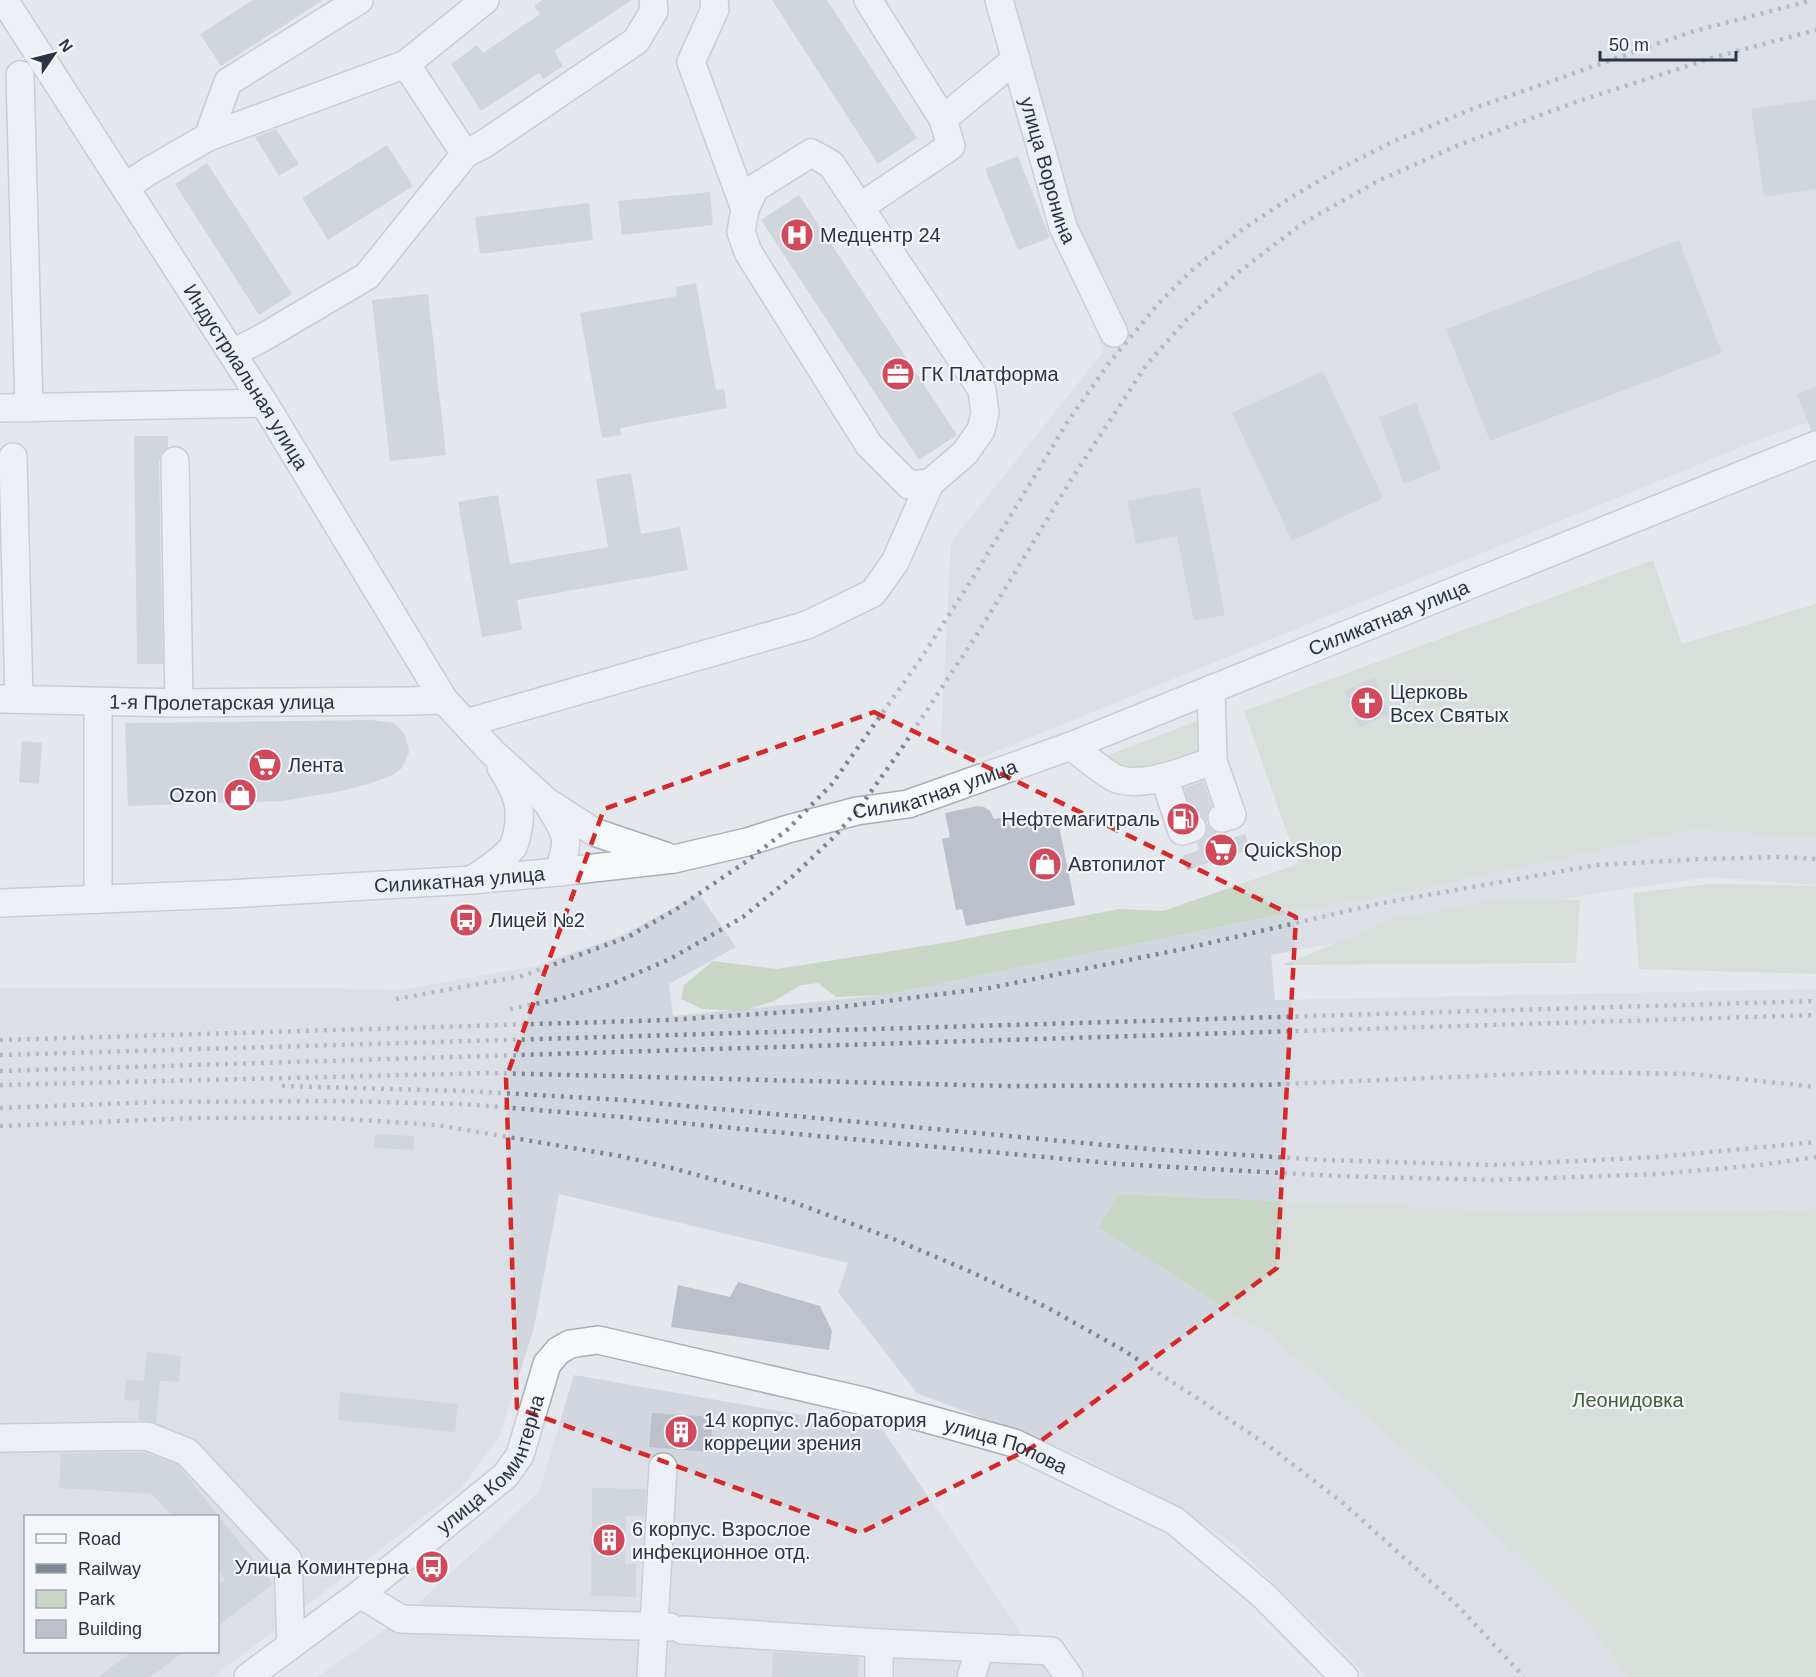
<svg xmlns="http://www.w3.org/2000/svg" width="1816" height="1677" font-family="Arial,sans-serif">
	<style>
		.built { fill: #d2d6de; fill-rule: evenodd }
		.green { fill: #c9d6c5; fill-rule: evenodd }
		.building { fill: #bbc0ca }
		.lines { fill: none; stroke-linecap: round; stroke-linejoin: round }
		.minor-tunnel { stroke: #bfc3cb; stroke-width: 27; stroke-dasharray: 27 14; stroke-linecap: butt }
		.minor-casing { stroke: #a9aeb7; stroke-width: 30 }
		.minor { stroke: #f7f8fa; stroke-width: 27 }
		.rail { stroke: #7d8696; stroke-width: 4.5; stroke-dasharray: 3 6; stroke-linecap: butt }
		.marked { fill: none; stroke: #d62828; stroke-width: 4.5; stroke-dasharray: 12 8; stroke-linejoin: round }
		.labels { text-anchor: middle; stroke-width: 4.5; stroke-linejoin: round; paint-order: stroke }
		.street-label { font-size: 20px; fill: #2b3445; stroke: #f4f6f9 }
		.poi-label { font-size: 20px; fill: #2b3445; stroke: #f4f6f9; text-anchor: start }
		.park-label { font-size: 20px; fill: #3f6138; stroke: #f4f6f9 }
	</style>
	<rect width="100%" height="100%" fill="#e4e7ec"/>
	<!-- built -->
	<path class="built" d="M1013 0H1816V419L1761 439 980 758 941 741 951 542 1103 352Z
		M1694 830 1816 838V885L1709 877 1596 893 1271 955 1275 1000 1816 989V1209L1516 1213 1449 1208 1119 1194 1100 1228 1272 1337 1442 1482 1589 1625 1627 1677H1367L1341 1649 1235 1545 1180 1508 1071 1452 917 1393 838 1292 848 1263 559 1194 534 1328 499 1437 462 1487 213 1677H0V988H318L401 990 536 966 623 935 699 894 736 947 669 984 673 1016 884 995 1312 908 1375 899ZM26 1516H218V1652H26Z
		M574 1375 882 1429 1024 1637 1069 1677H317L401 1619 539 1492Z"/>
	<!-- green -->
	<path class="green" d="M1653 560 1682 644 1816 604V838L1694 830 1375 899 1312 908 884 995 836 997 818 983 801 985 774 1001 742 1011 702 1009 681 999 684 985 713 961 777 969 949 942 1119 909 1163 911 1298 864 1244 711ZM1375 677 1391 714 1359 728 1343 691Z
		M1200 720 1202 748 1197 755 1178 764 1121 770 1100 758Z
		M1710 884 1816 886V974L1639 969 1633 893Z
		M1504 899 1580 900 1576 963 1283 965 1396 918Z
		M1118 1194 1449 1208 1516 1213 1816 1209V1677H1627L1589 1625 1442 1482 1272 1337 1099 1228Z"/>
	<!-- building -->
	<path class="building" d="M253 0H323L221 66 200 34Z
		M542 0H632L554 51 563 66 543 79 539 73 481 111 451 64 477 45 483 53 540 14 534 6Z
		M772 0H827L917 138 878 164Z
		M1816 99V189L1764 197 1751 109Z
		M276 129 299 164 279 176 255 137Z
		M387 145 413 186 328 240 302 198Z
		M1018 156 1050 238 1018 250 985 169Z
		M207 163 292 294 259 315 175 184Z
		M710 192 713 225 622 235 618 201Z
		M799 195 957 435 919 460 761 220Z
		M589 203 593 240 480 254 475 217Z
		M1679 240 1722 353 1490 441 1446 329Z
		M696 283 716 390 724 389 727 408 620 428 621 435 602 438 580 313 677 296 676 287Z
		M428 294 446 455 390 461 372 300Z
		M1323 371 1383 498 1292 541 1232 413Z
		M1816 387V430H1811L1797 394Z
		M1416 403 1441 469 1404 484 1379 417Z
		M134 436H168V447L162 453 159 461 163 664H137Z
		M631 473 641 534 680 527 688 570 517 600 522 630 482 637 458 502 498 495 510 564 608 547 596 479Z
		M1200 487 1225 615 1194 621 1177 536 1136 544 1127 501Z
		M1375 677 1391 714 1359 728 1343 691Z
		M371 720 394 723 404 733 408 745 409 753 401 769 393 775 368 784 342 791 283 801 128 806 125 723Z
		M22 741 42 743 39 784 19 782Z
		M1203 781 1212 806 1207 815V823L1211 829 1218 833H1227L1229 839 1245 834 1250 849 1187 870 1182 856 1199 850 1197 843 1204 838 1207 832V824L1202 816 1192 813 1184 788Z
		M978 806 984 807 990 811 994 819 1007 817 1009 826 1057 816 1075 905 966 926 962 909 956 910 942 839 950 837 945 813Z
		M375 1134 414 1136V1150L374 1148Z
		M738 1282 820 1306 832 1331 829 1350 671 1327 678 1285 730 1297Z
		M147 1352 181 1356 179 1382 160 1381 156 1423 138 1420 140 1401 124 1400 126 1379 144 1381Z
		M340 1392 458 1404 455 1432 338 1420Z
		M652 1413 713 1417 710 1452 649 1447Z
		M144 1452 178 1465 273 1584 218 1626V1585L225 1579 218 1570V1516H172L152 1494 59 1488 61 1453Z
		M592 1488 646 1489 644 1516H626L625 1564H636V1597L591 1596Z
		M131 1652H184L150 1677H98Z
		M773 1652 859 1657 858 1677H772Z"/>
	<g class="lines">
		<!-- minor-tunnel -->
		<path class="minor-tunnel" d="M1184 807 1214 796"/>
		<defs>
			<g id="minor">
				<path id="s1" d="M4 0 264 403 444 700 491 751 546 801 594 832 665 856"/>
				<path d="M714 0 715 9 691 62 745 209"/>
				<path d="M868 0 943 119"/>
				<path id="s2" d="M999 0 1063 227 1114 333"/>
				<path d="M406 64 465 154"/>
				<path d="M20 75 29 408"/>
				<path d="M208 137 228 82 359 0"/>
				<path d="M125 187 149 171 208 137 406 64 485 0"/>
				<path d="M860 207 951 146 943 119 1016 59"/>
				<path d="M233 353 262 338 367 276 465 154 484 144 636 41 654 11 653 0"/>
				<path d="M0 408 264 403"/>
				<path d="M13 457 19 699"/>
				<path d="M175 461 179 703"/>
				<path d="M1211 689 1213 761 1232 815 1222 818"/>
				<path id="s3" d="M0 699 179 703 410 701 444 700"/>
				<path d="M98 703V899"/>
				<path d="M466 723 807 625 873 593 895 562 930 483 965 453 981 430 985 413 982 390 831 164 811 153 755 188 745 209 741 232 748 252 869 445 909 485 930 483"/>
				<path d="M1071 746C1082 754 1106 775 1117 779 1147 788 1185 770 1213 761"/>
				<path d="M1164 777 1182 831 1192 828"/>
				<path d="M548 804C567 835 571 837 558 872"/>
				<path d="M472 880C486 870 502 861 513 847 515 843 516 838 517 834 524 806 515 790 501 767"/>
				<path id="s4" d="M0 903 228 894 472 880 558 872 674 859 747 842 788 829 857 811 908 804 1071 746 1816 445"/>
				<path d="M0 1438 147 1436 187 1452 288 1560 291 1645"/>
				<path d="M360 1594 401 1619 670 1627"/>
				<path d="M683 1630 879 1643 1051 1651 1069 1677"/>
				<path id="s5" d="M248 1677 360 1594 505 1476 520 1455 547 1364 558 1351 570 1344 598 1340 863 1401 1014 1443 1175 1521 1264 1596 1344 1677"/>
				<path d="M651 1677 663 1467"/>
				<path d="M879 1677V1643"/>
				<path d="M971 1677 980 1648"/>
			</g>
		</defs>
		<!-- minor casing -->
		<use href="#minor" class="minor-casing"/>
		<!-- minor -->
		<use href="#minor" class="minor"/>
		<!-- rail -->
		<path class="rail" d="M396 999 522 976 628 937 675 910 747 861 788 829 832 784 920 660 974 576 1068 421 1109 363 1159 303 1191 271 1243 229 1287 200 1337 170 1394 141 1475 108 1691 32 1813 0
			M510 1009 560 999 612 984 670 959 743 917 793 876 835 836 857 811 900 751 983 625 1071 480 1147 364 1188 318 1240 271 1303 223 1380 180 1461 144 1579 101 1715 57 1816 30
			M0 1040 669 1020 816 1010 989 988 1183 949 1382 903 1597 865 1701 859 1781 857 1816 859
			M0 1055 1816 1001
			M0 1071 1816 1015
			M0 1085 490 1073 1006 1086 1261 1085 1571 1072 1692 1074 1816 1087
			M282 1086 467 1091 623 1100 1148 1149 1323 1160 1494 1165 1658 1157 1816 1142
			M0 1108 155 1102 336 1101 463 1104 622 1117 711 1126 1119 1164 1336 1176 1494 1180 1659 1174 1760 1165 1816 1157
			M0 1126 194 1118H329L437 1125 620 1156 676 1169 790 1201 896 1240 969 1271 1048 1308 1123 1350 1203 1402 1270 1447 1343 1503 1458 1606 1524 1677"/>
	</g>
	<!-- marked area -->
	<path d="M0 0H1816V1677H0ZM874 712 1296 917 1277 1268 1031 1448 860 1533 517 1408 506 1078 604 809Z" fill="#e4e7ec" fill-opacity=".55" fill-rule="evenodd"/>
	<path class="marked" d="M874 712 1296 917 1277 1268 1031 1448 860 1533 517 1408 506 1078 604 809Z"/>
	<!-- icons -->
	<defs>
		<symbol id="hospital-disc" viewBox="-11 -11 22 22"><circle r="9.5" fill="#d1495b" stroke="#f4f6f9"/><path d="M-5-5h3v3.5h4V-5h3V5h-3V1.5h-4V5h-3Z" fill="#fff"/></symbol>
		<symbol id="office-disc" viewBox="-11 -11 22 22"><circle r="9.5" fill="#d1495b" stroke="#f4f6f9"/><path d="M-6-3h4V-5.5h4V-3h4V5H-6ZM-1-4.5V-3h2v-1.5ZM-6 0V1H6V0Z" fill="#fff"/></symbol>
		<symbol id="church-disc" viewBox="-11 -11 22 22"><circle r="9.5" fill="#d1495b" stroke="#f4f6f9"/><path d="M-1.2-6h2.4v3.5h3.3v2.4h-3.3V6h-2.4V-.1h-3.3v-2.4h3.3Z" fill="#fff"/></symbol>
		<symbol id="supermarket-disc" viewBox="-11 -11 22 22"><circle r="9.5" fill="#d1495b" stroke="#f4f6f9"/><path d="M-6-5.5h2.5l.6 2H6L4.5 2H-2.5L-4.4-4H-6ZM-1.5 3.2a1.3 1.3 0 1 0 .1 0ZM3 3.2a1.3 1.3 0 1 0 .1 0Z" fill="#fff"/></symbol>
		<symbol id="shop-disc" viewBox="-11 -11 22 22"><circle r="9.5" fill="#d1495b" stroke="#f4f6f9"/><path d="M-5-2.5h2.3a2.7 3.5 0 0 1 5.4 0H5L5.5 6h-11ZM-1.5-2.5h3a1.5 2.3 0 0 0-3 0Z" fill="#fff"/></symbol>
		<symbol id="fuel-disc" viewBox="-11 -11 22 22"><circle r="9.5" fill="#d1495b" stroke="#f4f6f9"/><path d="M-5.5-6h7V0h2V4h1.3V-2.5L3-4.5l.8-.8L6-3V5H2.5V1h-1V6h-7ZM-4.2-4.7v3.2H.2V-4.7Z" fill="#fff"/></symbol>
		<symbol id="bus-disc" viewBox="-11 -11 22 22"><circle r="9.5" fill="#d1495b" stroke="#f4f6f9"/><path d="M-5-6H5V4H4V6H2V4H-2V6H-4V4H-5ZM-3.5-4V0h7V-4ZM-3.5 1.2v1.5H-2V1.2ZM2 1.2v1.5H3.5V1.2Z" fill="#fff"/></symbol>
		<symbol id="building-disc" viewBox="-11 -11 22 22"><circle r="9.5" fill="#d1495b" stroke="#f4f6f9"/><path d="M-4-6H4V6H1V3H-1V6H-4ZM-2.5-4.3h1.7v1.8h-1.7ZM.8-4.3h1.7v1.8H.8ZM-2.5-1h1.7V.8h-1.7ZM.8-1h1.7V.8H.8Z" fill="#fff"/></symbol>
	</defs>
	<g fill-rule="evenodd">
		<use href="#hospital-disc" x="778" y="216" width="38" height="38"/>
		<use href="#office-disc" x="879" y="355" width="38" height="38"/>
		<use href="#church-disc" x="1348" y="684" width="38" height="38"/>
		<use href="#supermarket-disc" x="246" y="746" width="38" height="38"/>
		<use href="#shop-disc" x="221" y="776" width="38" height="38"/>
		<use href="#fuel-disc" x="1164" y="800" width="38" height="38"/>
		<use href="#supermarket-disc" x="1202" y="831" width="38" height="38"/>
		<use href="#shop-disc" x="1026" y="845" width="38" height="38"/>
		<use href="#bus-disc" x="447" y="901" width="38" height="38"/>
		<use href="#building-disc" x="662" y="1413" width="38" height="38"/>
		<use href="#building-disc" x="590" y="1521" width="38" height="38"/>
		<use href="#bus-disc" x="413" y="1548" width="38" height="38"/>
	</g>
	<g class="labels">
		<!-- street labels -->
		<g class="street-label">
			<text dy="7" stroke="none"><textPath href="#s2" startOffset="177">улица Воронина</textPath></text>
			<text dy="7" stroke="none"><textPath href="#s1" startOffset="448">Индустриальная улица</textPath></text>
			<text dy="7" stroke="none"><textPath href="#s4" startOffset="1432">Силикатная улица</textPath></text>
			<text dy="7" stroke="none"><textPath href="#s3" startOffset="222">1-я Пролетарская улица</textPath></text>
			<text dy="7" stroke="none"><textPath href="#s4" startOffset="946">Силикатная улица</textPath></text>
			<text dy="7" stroke="none"><textPath href="#s4" startOffset="460">Силикатная улица</textPath></text>
			<text dy="7" stroke="none"><textPath href="#s5" startOffset="928">улица Попова</textPath></text>
			<text dy="7" stroke="none"><textPath href="#s5" startOffset="328">улица Коминтерна</textPath></text>
		</g>
		<!-- poi labels -->
		<g class="poi-label">
			<text x="820" y="242">Медцентр 24</text>
			<text x="921" y="381">ГК Платформа</text>
			<text x="1390" y="699">Церковь<tspan x="1390" dy="23">Всех Святых</tspan></text>
			<text x="288" y="772">Лента</text>
			<text x="217" y="802" text-anchor="end">Ozon</text>
			<text x="1160" y="826" text-anchor="end">Нефтемагитраль</text>
			<text x="1244" y="857">QuickShop</text>
			<text x="1068" y="871">Автопилот</text>
			<text x="489" y="927">Лицей №2</text>
			<text x="704" y="1427">14 корпус. Лаборатория<tspan x="704" dy="23">корреции зрения</tspan></text>
			<text x="632" y="1536">6 корпус. Взрослое<tspan x="632" dy="23">инфекционное отд.</tspan></text>
			<text x="409" y="1574" text-anchor="end">Улица Коминтерна</text>
		</g>
		<!-- park labels -->
		<g class="park-label">
			<text x="1628" y="1407">Леонидовка</text>
		</g>
	</g>
	<!-- legend -->
	<rect x="24" y="1515" width="195" height="138" fill="#f4f6f9" stroke="#a4a8b1" stroke-width="1.5"/>
	<rect x="36" y="1534" width="30" height="9" fill="#f7f8fa" stroke="#a4a8b1" stroke-width="1.5"/>
	<text x="78" y="1545" font-size="18" fill="#2b3445">Road</text>
	<rect x="36" y="1564" width="30" height="9" fill="#7d8696" stroke="#a4a8b1" stroke-width="1.5"/>
	<text x="78" y="1575" font-size="18" fill="#2b3445">Railway</text>
	<rect x="36" y="1590" width="30" height="18" fill="#c9d6c5" stroke="#a4a8b1" stroke-width="1.5"/>
	<text x="78" y="1605" font-size="18" fill="#2b3445">Park</text>
	<rect x="36" y="1620" width="30" height="18" fill="#bbc0ca" stroke="#a4a8b1" stroke-width="1.5"/>
	<text x="78" y="1635" font-size="18" fill="#2b3445">Building</text>
	<!-- north arrow -->
	<g transform="translate(54 54) rotate(55)" stroke="#f4f6f9" stroke-width="4.5" paint-order="stroke">
	<path d="M0-4.5L10 22L0 15L-10 22Z" fill="#2b3445"/>
	<text y="-9" font-size="16" font-weight="bold" text-anchor="middle" fill="#2b3445">N</text>
	</g>
	<!-- scale -->
	<path d="M1600 51v9h136v-9" fill="none" stroke="#2b3445" stroke-width="3"/>
	<text x="1609" y="51" font-size="18" fill="#2b3445" stroke="#f4f6f9" stroke-width="4.5" paint-order="stroke">50 m</text>
</svg>
